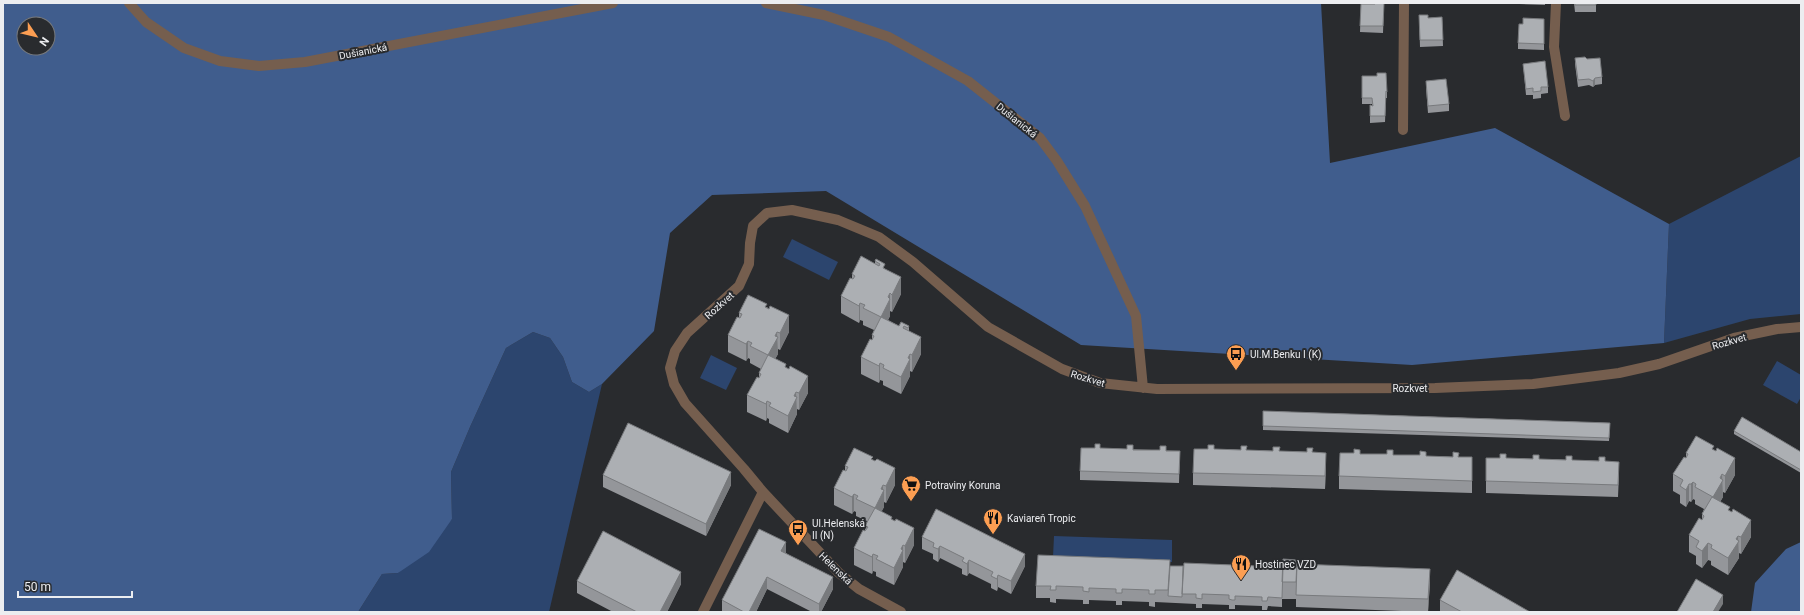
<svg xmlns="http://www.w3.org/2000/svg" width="1804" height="615" font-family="Roboto,sans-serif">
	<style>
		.green { fill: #2c456e }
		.forest { fill: #405d8d; fill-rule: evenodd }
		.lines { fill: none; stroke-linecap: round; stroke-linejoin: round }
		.minor { stroke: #755e4e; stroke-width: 10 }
		.wall { fill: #94969a }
		.shaded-wall { fill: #787a7d }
		.building { fill: #acafb3; stroke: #787a7d }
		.labels { text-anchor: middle; stroke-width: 4; stroke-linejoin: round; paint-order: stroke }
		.street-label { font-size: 10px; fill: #ecedf0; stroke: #292b2e }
		.poi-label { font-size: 10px; fill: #ecedf0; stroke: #292b2e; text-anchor: start }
	</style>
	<rect width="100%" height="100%" fill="#292b2e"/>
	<!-- green -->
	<path class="green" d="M1801 156V314L1750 319 1664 343 1669 224Z
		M792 239 838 262 829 280 783 257Z
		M533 332 550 338 563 357 572 382 589 392 602 384 549 612H358L382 574 398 573 452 519 451 472 470 427 506 348Z
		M711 355 737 368 726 390 700 378Z
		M1777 361 1801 375V397L1797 404 1763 385Z
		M1054 536 1172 540V562L1053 557Z"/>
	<!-- forest -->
	<path class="forest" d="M3 3H1321L1330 163 1495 128 1669 224 1664 343 1412 365 1081 345 826 191 712 195 670 233 654 331 602 384 589 392 572 382 563 357 550 338 533 332 506 348 470 427 451 472 452 519 429 552 398 573 382 574 358 612H3ZM24 24H48V48H24Z
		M1801 542V612H1751L1755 583 1786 549Z"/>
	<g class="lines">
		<!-- minor -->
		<path class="minor" d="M129 3 146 22 184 48 220 61 259 66 305 62 613 3
			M766 3 824 15 889 37 968 81 1040 138 1057 161 1085 206 1136 316 1143 388
			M1556 3 1554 47 1565 116
			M1403 130 1404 3
			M703 612 763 492
			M901 612 859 589 839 573 763 492 744 469 685 403 674 384 670 368 675 351 687 333 739 286 749 264 750 243 753 226 767 213 792 210 838 220 879 237 913 262 988 327 1062 369 1100 383 1157 389 1435 388 1533 384 1619 373 1659 364 1734 338 1777 329 1801 327"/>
	</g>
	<!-- wall -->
	<path class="wall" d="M1384 3 1383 33 1360 32 1361 4H1375Z
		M1519 3H1545V5L1519 4Z
		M1574 3H1596V12H1575Z
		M1419 15 1428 18 1442 17 1443 46 1420 47Z
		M1544 19V50L1518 49V43L1523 24Z
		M1575 58 1602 77V84L1595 85 1593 87 1589 85 1578 87 1575 64Z
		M1523 64 1548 87V93L1541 94V98L1533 99V95H1526Z
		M1362 76 1387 92V98H1386L1385 122 1370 123V105L1372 106V104H1362Z
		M1426 81 1449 104V111L1428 113 1426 88Z
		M876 259 885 269 901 294 892 312 890 311V316L888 320 899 326H909V331L921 354 912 372 910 371V376L901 394 883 385V381L880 380 879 383 861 374V357L872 340V335L874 330 863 325V321L860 320 859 323 841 313V296L852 279V274L875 263V261Z
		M767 307 789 332 780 350 778 349V354L775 359 786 368 808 393 799 410 797 409V414L788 433 769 423V419L767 418 766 421 747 412V395L759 378V373L761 369 750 363V359L748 358 746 361 728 352V335L739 318V313Z
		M1263 411 1610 423 1609 441 1263 430Z
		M1734 431 1801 452V473L1734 434Z
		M1095 448 1180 451 1179 483 1080 480V471Z
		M1214 449 1312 452 1326 465 1325 489 1193 485V473Z
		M1714 450 1735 475 1725 493 1723 492V497L1720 502 1730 511 1751 537 1741 554 1739 553V558L1728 575 1711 565V561L1708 560 1702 568 1696 564V556L1689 552V535L1702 519V514L1704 509 1695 504V500L1693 499 1691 502 1689 501 1686 507 1680 503V495L1673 491V474L1686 458V453Z
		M1360 454 1459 457 1472 469V493L1339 489V476Z
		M1506 458 1605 461 1619 474 1618 497 1486 493V481Z
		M873 460 895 485 886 503 884 502V507L881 512 892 520 914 545 905 563 903 562V567L894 585 876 576V572L873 571 872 574 854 565V548L865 531V526L867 521 856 516V512L854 511 852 514 834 505V488L845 471V466Z
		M603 475 731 485 706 536 603 487Z
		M922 537 1025 566 1011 594 998 587 997 591 991 588V584L969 573 967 576 962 574V569L940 558 938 562 933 559V554L922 549Z
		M786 553 833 589 821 612H812L767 589 756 612H722V600Z
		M1297 564 1430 582 1428 612 1296 607V599H1282V594V607L1268 606 1267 610H1262V606L1235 605V609H1229V605L1202 604V608H1196V604L1155 602V607L1149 606V602L1122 601V605H1116V601L1089 600V604H1083V600L1056 599V603L1050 602V598H1036V586L1170 566 1283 567Z
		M577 581 681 584 667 612H613L577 593Z
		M1440 600 1530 612H1440Z"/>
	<!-- shaded-wall -->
	<path class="shaded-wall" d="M1595 78V85L1593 87V81Z
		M901 277V294L892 312V295Z
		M890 293V316L881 334V317Z
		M860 303V320L859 323V306Z
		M789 315V332L780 350V333Z
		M777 332 778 354 768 372V355Z
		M921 337V354L912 372V355Z
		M748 341V358L746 361V344Z
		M910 354V376L901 394V377Z
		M880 363V380L879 383V366Z
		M808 376V393L799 410V393Z
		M796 392 797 414 788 433V416L794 396Z
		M767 401V418L766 421V404Z
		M1326 453V465L1325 489V476Z
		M1735 458V475L1725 493V476Z
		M895 468V485L886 503V486Z
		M731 472V485L706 536V524Z
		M1722 474 1723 497 1713 514V497Z
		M1693 482V499L1691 502V484Z
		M1689 484V501L1686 507V490Z
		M883 485V491L884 490V507L875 525V508L881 489Z
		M854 494V511L852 514V497Z
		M1751 520V537L1741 554V537Z
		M914 528V545L905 563V546Z
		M1738 536 1739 558 1728 575V558L1736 539Z
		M786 542V555L781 551Z
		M1708 543V560L1702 568V551Z
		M903 545V567L894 585V568L901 549Z
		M940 546V558L938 562V549Z
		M873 554V571L872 574V557Z
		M1025 554V566L1011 594V581Z
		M969 560V573L967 576V564Z
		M1430 569V582L1428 612V599Z
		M681 572V584L667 612H660Z
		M998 575V587L997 591V579Z
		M767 577V589L756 612H749Z
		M833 577V589L821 612H819V604Z
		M1723 595V604L1718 612H1713Z"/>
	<!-- building -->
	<path class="building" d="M1375 3H1384L1383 26H1360L1361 4H1375Z
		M1575 3H1596V5H1575Z
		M1419 15H1428V18L1442 17 1443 40H1420Z
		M1523 18 1544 19V44L1518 43 1519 24H1523Z
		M1585 57 1587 59 1600 58 1602 77 1595 78 1593 81 1589 79 1578 80 1575 58Z
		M1545 61 1548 87H1541V91L1533 92V88L1526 89 1523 64Z
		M1377 73H1386L1387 92 1386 91 1385 116H1370V105L1373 106 1372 98H1362V76H1377Z
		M1446 79 1449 104 1428 106 1426 81Z
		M861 256 879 266 880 264 875 261 876 259 885 264 883 268 901 277 892 295 890 293 888 297 890 299 881 317 863 308 865 305 860 303 859 306 841 296 850 278 853 279 855 276 852 274Z
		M748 295 767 304 765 307 769 309 770 306 789 315 780 333 777 332 775 336 778 337 768 355 750 346 752 343 748 341 746 344 728 335 737 317 740 318 742 314 739 313Z
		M881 317 899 326 901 322 909 326 908 328 904 326 903 328 921 337 912 355 910 354 908 358 910 359 901 377 883 368 884 365 880 363 879 366 861 357 870 339 872 340 874 336 872 335Z
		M768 355 786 364 785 367 789 369 790 366 808 376 799 393 796 392 794 396 797 397 788 416 769 406 771 403 767 401 766 404 747 395 757 377 759 378 761 374 759 373Z
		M1263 411 1610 423 1609 438 1263 426Z
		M1742 417 1801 452V470L1734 431Z
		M628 423 731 472 706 524 603 475Z
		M1696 436 1714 446 1712 449 1716 451 1717 448 1735 458 1725 476 1722 474 1720 478 1723 480 1713 497 1695 487 1696 484 1693 482 1691 484H1689L1686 490 1680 486 1683 480 1673 474 1684 457 1686 458 1688 454 1686 453Z
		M1095 444H1100V448L1127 449V445H1133V450H1160V446H1166V451H1180L1179 474 1080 471 1081 448H1095Z
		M1208 445H1214V449L1241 450V446H1247L1246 450 1273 451V447H1280L1279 451 1307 452V448H1313L1312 452 1326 453 1325 476 1193 473 1194 449H1208Z
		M854 448 873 457 871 459 875 461 877 459 895 468 886 486 883 485 881 489 884 490 875 508 856 499 858 496 854 494 852 497 834 488 843 470 846 471 848 467 845 466Z
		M1354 449 1360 450V454H1387V450H1393V455H1420V451L1426 452V456L1453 457V452L1459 453 1458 457H1472V481L1339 476 1340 453H1354Z
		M1500 454H1506V458L1533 459V455H1539V459L1566 460V456H1572V460L1599 461V457H1605V461L1619 462 1618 485 1486 481V458H1500Z
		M1712 497 1730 507 1728 510 1732 512 1733 509 1751 520 1741 537 1738 536 1736 539 1739 541 1728 558 1711 548 1712 545 1708 543 1702 551 1696 547 1699 541 1689 535 1699 518 1702 520 1704 516 1702 514Z
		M875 508 892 517 891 519 895 521 896 519 914 528 905 546 903 545 901 549 903 550 894 568 876 559 878 556 873 554 872 557 854 548 863 530 865 531 868 527 865 526Z
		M936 509 1025 554 1011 581 998 575 997 579 991 576 993 572 969 560 967 564 962 561 964 558 940 546 938 549 933 547 934 543 922 537Z
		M759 529 786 542 781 551 833 577 819 604 767 577 749 612H744L722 600Z
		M603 531 681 572 660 612H637L577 581Z
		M1038 555 1170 560 1168 590H1155V594H1149V590L1122 589V593H1116V589L1089 588V592L1083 591V587L1056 586V590H1050L1051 586H1036Z
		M1283 559 1297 560 1296 582H1282Z
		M1184 563 1283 567 1282 598 1268 597 1267 601H1262V597L1235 596V600H1232L1229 599V595L1202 594V599L1196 598V594H1182Z
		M1297 564 1430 569 1428 599 1296 595Z
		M1170 566H1183L1182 597 1168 596Z
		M1457 570 1530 612H1462L1440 600Z
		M1696 579 1723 595 1713 612H1677Z"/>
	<!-- icons -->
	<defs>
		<symbol id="bus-pin" viewBox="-11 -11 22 30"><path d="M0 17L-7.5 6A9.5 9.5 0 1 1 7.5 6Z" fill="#fc9e52" stroke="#292b2e"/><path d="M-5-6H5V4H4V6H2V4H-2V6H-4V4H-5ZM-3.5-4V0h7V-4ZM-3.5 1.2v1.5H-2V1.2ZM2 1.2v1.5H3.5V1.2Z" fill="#111"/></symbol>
		<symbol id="supermarket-pin" viewBox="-11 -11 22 30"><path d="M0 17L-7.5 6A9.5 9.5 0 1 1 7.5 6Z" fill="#fc9e52" stroke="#292b2e"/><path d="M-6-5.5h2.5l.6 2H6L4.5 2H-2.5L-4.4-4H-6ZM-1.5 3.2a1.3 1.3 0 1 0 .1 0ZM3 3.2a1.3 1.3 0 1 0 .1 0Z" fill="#111"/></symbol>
		<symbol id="restaurant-pin" viewBox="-11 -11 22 30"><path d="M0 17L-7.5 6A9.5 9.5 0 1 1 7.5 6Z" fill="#fc9e52" stroke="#292b2e"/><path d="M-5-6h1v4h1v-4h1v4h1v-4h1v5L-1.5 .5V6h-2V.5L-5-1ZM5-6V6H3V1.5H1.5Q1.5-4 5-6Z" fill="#111"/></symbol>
	</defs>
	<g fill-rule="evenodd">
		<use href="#bus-pin" x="1225" y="343" width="22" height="30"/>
		<use href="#supermarket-pin" x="900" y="474" width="22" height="30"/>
		<use href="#restaurant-pin" x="982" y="507" width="22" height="30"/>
		<use href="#bus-pin" x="787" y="518" width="22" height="30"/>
		<use href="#restaurant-pin" x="1230" y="553" width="22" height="30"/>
	</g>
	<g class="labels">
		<!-- street labels -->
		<g class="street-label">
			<text transform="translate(363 51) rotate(-11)" y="4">Dušianická</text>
			<text transform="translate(1017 120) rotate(39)" y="4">Dušianická</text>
			<text transform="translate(719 305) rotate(-42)" y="4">Rozkvet</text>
			<text transform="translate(1729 341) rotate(-16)" y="4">Rozkvet</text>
			<text transform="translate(1088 378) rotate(17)" y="4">Rozkvet</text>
			<text x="1410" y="392">Rozkvet</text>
			<text transform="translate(836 568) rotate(44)" y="4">Helenská</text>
		</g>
		<!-- poi labels -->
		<g class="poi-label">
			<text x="1250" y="358">Ul.M.Benku I (K)</text>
			<text x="925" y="489">Potraviny Koruna</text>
			<text x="1007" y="522">Kaviareň Tropic</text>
			<text x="812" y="527">Ul.Helenská<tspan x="812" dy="12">II (N)</tspan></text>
			<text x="1255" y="568">Hostinec VZD</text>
		</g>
	</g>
	<!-- border -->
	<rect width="1804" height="615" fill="none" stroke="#ecedf0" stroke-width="8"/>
	<!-- north arrow -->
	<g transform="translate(36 36) rotate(125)"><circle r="19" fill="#292b2e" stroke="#77797c"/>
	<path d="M0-3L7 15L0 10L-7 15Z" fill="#fc9e52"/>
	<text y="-6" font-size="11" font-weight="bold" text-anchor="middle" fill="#ecedf0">N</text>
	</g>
	<!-- scale -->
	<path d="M18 591v6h114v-6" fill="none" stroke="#ecedf0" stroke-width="2"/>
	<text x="24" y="591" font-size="12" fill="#ecedf0" stroke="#292b2e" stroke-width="3" paint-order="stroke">50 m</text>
</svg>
